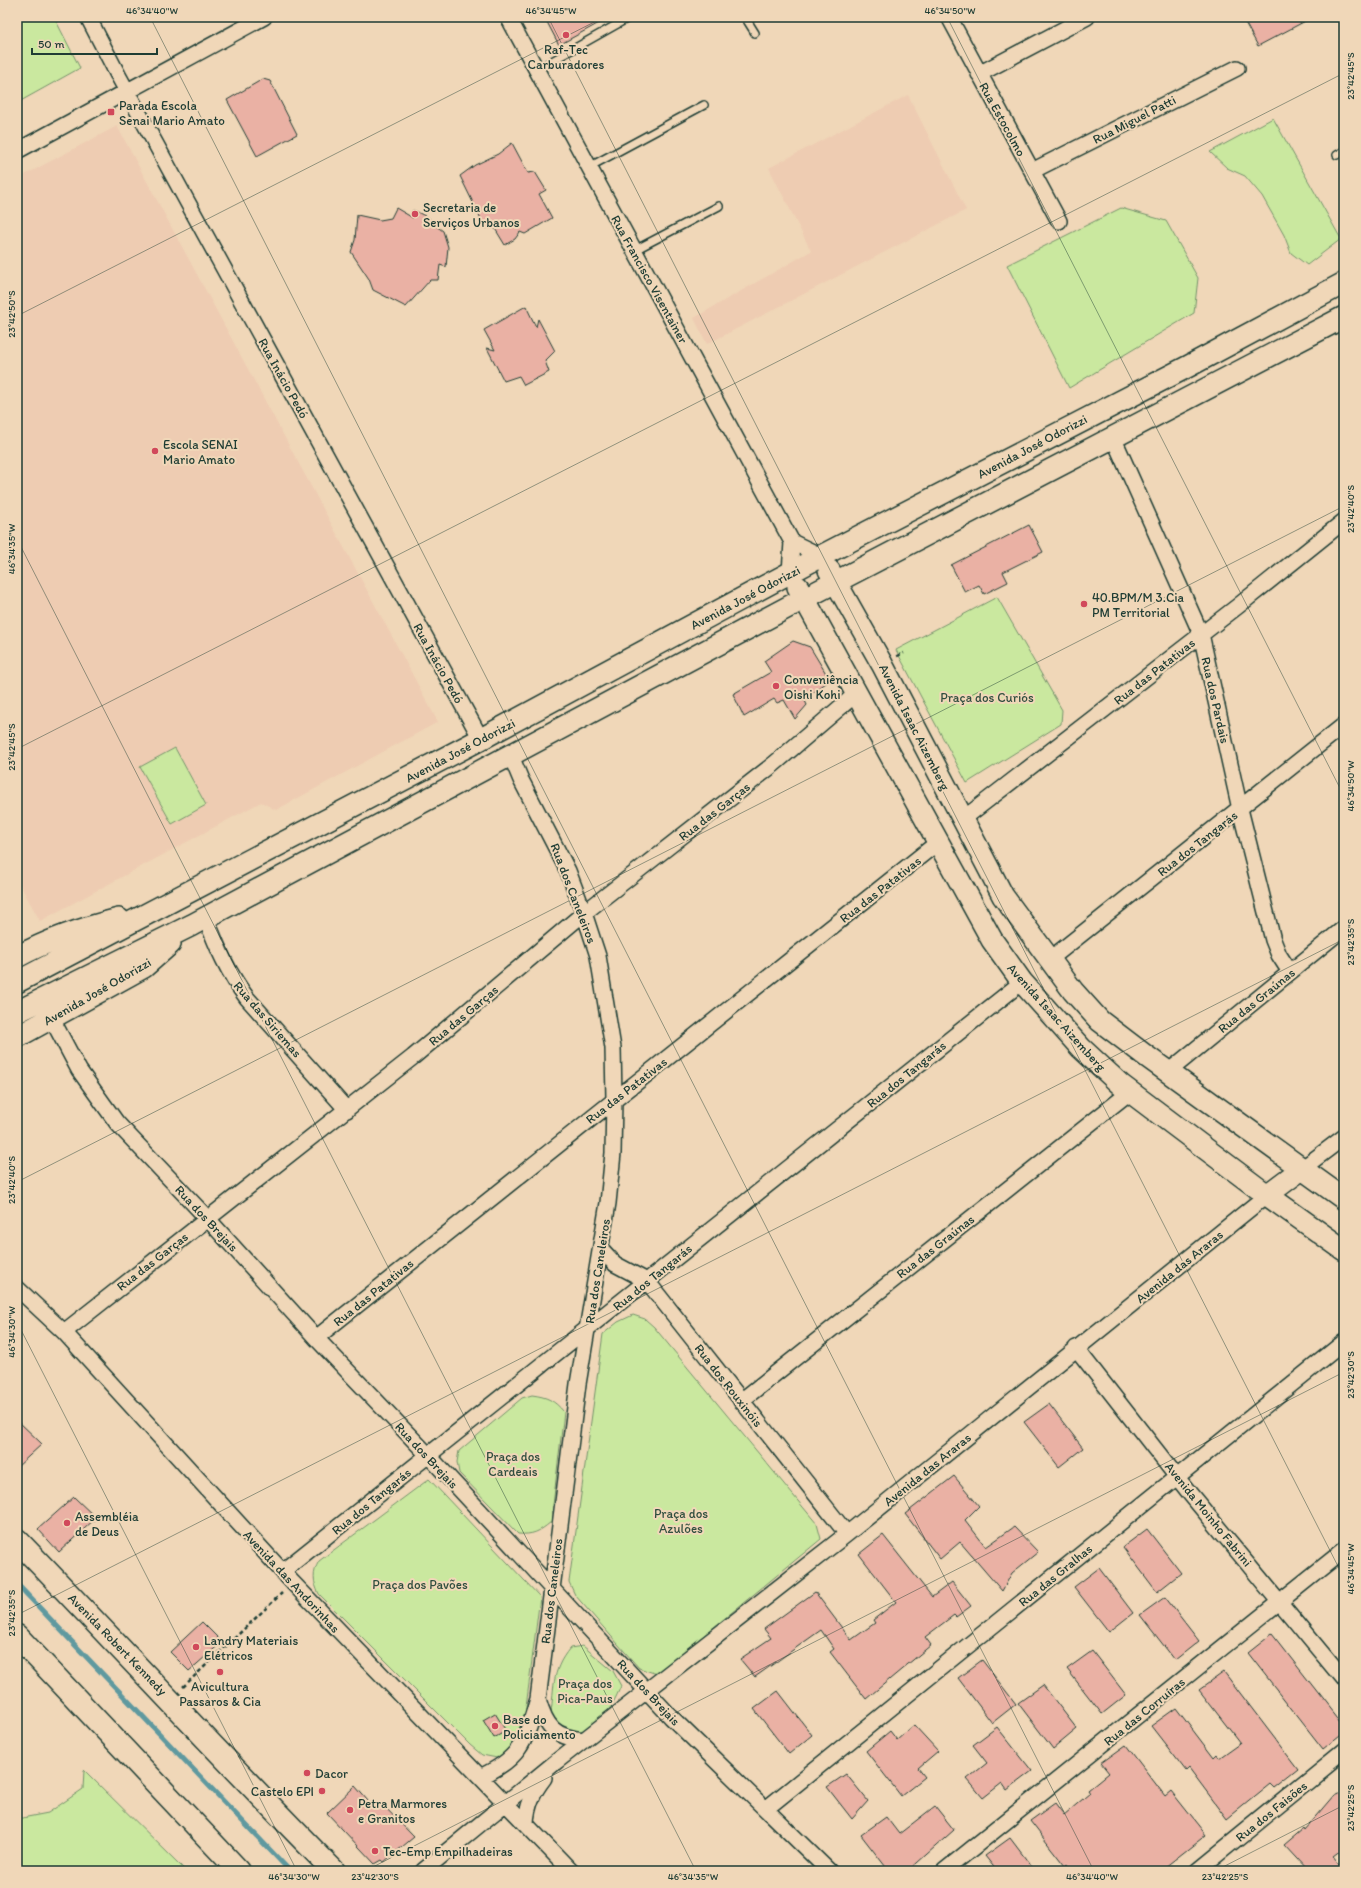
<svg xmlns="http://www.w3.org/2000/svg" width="1361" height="1888" font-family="Itim,sans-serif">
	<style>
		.built { fill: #eeccb2 }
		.green { fill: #cae89f; stroke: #74926a }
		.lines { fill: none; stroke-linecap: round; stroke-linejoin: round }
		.stream { stroke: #5f999f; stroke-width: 5 }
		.building { fill: #eab1a4; stroke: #1f3d34 }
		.lane-casing { stroke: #1f3d34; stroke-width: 10 }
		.street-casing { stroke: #1f3d34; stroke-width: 18 }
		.secondary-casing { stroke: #1f3d34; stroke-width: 24 }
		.primary-casing { stroke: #1f3d34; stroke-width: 25 }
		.path { stroke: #1f3d34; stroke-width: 2.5; stroke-dasharray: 4 3; stroke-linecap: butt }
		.lane { stroke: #f0d7b8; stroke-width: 7 }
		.street { stroke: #f0d7b8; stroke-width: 15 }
		.secondary { stroke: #f0d7b8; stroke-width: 21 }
		.primary { stroke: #f0d7b8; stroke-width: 22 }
		.ticks { fill: none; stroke: #1f3d34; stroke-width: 1; stroke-opacity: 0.45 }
		.poi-dot { fill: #d1495b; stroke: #f0d7b8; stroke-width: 1.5 }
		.labels { text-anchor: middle; stroke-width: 4; stroke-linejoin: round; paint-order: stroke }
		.poi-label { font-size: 13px; fill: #1f3d34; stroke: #f0d7b8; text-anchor: start }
		.street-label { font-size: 13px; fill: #1f3d34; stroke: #f0d7b8 }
		.park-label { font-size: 13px; fill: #304e3f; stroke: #f0d7b8 }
		.neatline { fill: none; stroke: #1f3d34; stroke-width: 1.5 }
		.ticks-label { font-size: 10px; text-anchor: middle; fill: #1f3d34 }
	</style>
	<rect width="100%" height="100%" fill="#f0d7b8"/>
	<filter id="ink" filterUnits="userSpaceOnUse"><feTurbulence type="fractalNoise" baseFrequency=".025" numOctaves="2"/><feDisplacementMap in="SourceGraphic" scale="8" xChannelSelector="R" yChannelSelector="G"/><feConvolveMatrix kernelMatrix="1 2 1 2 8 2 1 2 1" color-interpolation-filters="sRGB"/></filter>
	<g filter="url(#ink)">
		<!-- built -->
		<path class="built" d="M908 95 966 210 707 344 694 318 811 251 769 168Z
			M117 126 438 722 276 810 261 802 40 921 17 879V179Z"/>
		<!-- green -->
		<path class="green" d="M17 17H54L80 68 17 103Z
			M1273 118 1341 239 1307 265 1291 253 1284 235 1262 196 1245 176 1227 168 1210 152Z
			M1121 208 1166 221 1198 278 1194 313 1069 388 1007 265Z
			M997 597 1062 710 1061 724 967 783 896 650Z
			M175 748 206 805 172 824 140 767Z
			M633 1315 645 1319 654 1327 817 1524 821 1539 657 1674 639 1668 575 1595 569 1582 603 1334 618 1322Z
			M532 1395C547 1397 554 1400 564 1412L551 1522C539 1532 533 1535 518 1534L459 1473 457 1462 459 1451 522 1398Z
			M429 1479 540 1597 523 1731 507 1752 497 1758 482 1755 470 1745 319 1594C313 1582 312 1573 319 1561Z
			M583 1646 613 1671 621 1686C610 1711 602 1726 574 1735L550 1719C555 1690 550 1672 570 1648Z
			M84 1770 186 1871H17V1819L48 1813 83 1789Z"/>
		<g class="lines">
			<!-- stream -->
			<path class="stream" d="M17 1584 290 1871"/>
		</g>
		<!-- building -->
		<path class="building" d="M555 17H610L559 45 547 22Z
			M1242 17H1313L1258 46Z
			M263 79 270 81 297 134 257 156 227 100Z
			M512 143 528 173 535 172 546 190 539 194 552 218 525 234 520 232 515 239 505 245 491 222 486 229 460 176 475 165 498 154Z
			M396 208 413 218V210L429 218 432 223 443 231 448 247 446 267 440 265 438 280H430L406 307 373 290 369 279 351 252 355 240 357 215 380 220 391 218Z
			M526 306 536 327 538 319 555 351 545 361 549 372 524 385 519 376 504 381 487 348 495 350 484 330Z
			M1029 525 1043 552 1003 572 1008 582 984 594 979 585 965 592 951 565Z
			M793 641 810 647 830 680 804 699 807 705 795 719 784 700 777 703 774 699 744 717 733 694 771 672 764 661Z
			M1049 1404 1083 1448 1059 1467 1024 1422Z
			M17 1420 42 1444 17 1467Z
			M954 1476 979 1506 965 1520 986 1547 1014 1527 1038 1552 1012 1573 1002 1591 960 1542 940 1559 905 1514Z
			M74 1497 96 1518 59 1552 38 1529Z
			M1147 1529 1181 1573 1157 1592 1123 1547Z
			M883 1535 932 1597 952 1582 971 1606 956 1617 954 1615 925 1637 931 1645 866 1699 830 1652 834 1649 821 1630 755 1677 740 1659 771 1638 764 1629 815 1592 851 1640 875 1623 873 1620 896 1602 859 1554Z
			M1099 1568 1133 1613 1109 1632 1074 1587Z
			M1165 1597 1199 1641 1175 1660 1140 1615Z
			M202 1622 222 1642 189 1671 170 1652Z
			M1272 1634 1344 1726V1732L1323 1749 1248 1653Z
			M1092 1651 1126 1695 1102 1714 1067 1669Z
			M982 1660 1016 1704 992 1723 958 1678Z
			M1224 1672 1298 1769 1274 1788 1270 1784 1227 1819 1189 1768 1186 1771 1151 1726 1176 1708 1214 1758 1217 1755 1219 1758 1240 1743 1199 1690Z
			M1043 1685 1077 1729 1053 1749 1018 1703Z
			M778 1691 812 1735 789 1754 754 1709Z
			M495 1713 506 1731 494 1738 483 1720Z
			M914 1725 938 1751 918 1768 925 1777 901 1796 866 1751 890 1731 897 1740Z
			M997 1727 1032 1771 1007 1790 1002 1783 983 1798 967 1779 987 1763 973 1745Z
			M1126 1745 1165 1796 1171 1791 1206 1835 1160 1871H1072L1067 1864 1065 1866 1030 1821 1055 1803 1064 1815 1090 1793 1088 1790 1109 1773 1101 1763Z
			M846 1774 868 1801 852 1819 827 1787Z
			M355 1786 375 1809 381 1803 414 1837 384 1862 382 1860 375 1864 327 1813Z
			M1344 1791V1848L1332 1857 1343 1871H1307L1283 1845 1303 1828 1304 1830 1333 1796Z
			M935 1806 954 1830 908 1871H889L861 1835 886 1817 899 1834Z
			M1010 1838 1035 1871H997L985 1856Z"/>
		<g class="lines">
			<defs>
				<path id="lane" d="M745 17 755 33
					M536 70 630 17
					M1337 155 1344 151
					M589 167 704 105
					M633 251 719 206"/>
				<path id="street" d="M88 17 118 75 481 739
					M508 17 792 542 790 573
					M949 17 1059 221
					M979 74 1087 17
					M17 151 264 17
					M1032 171 1237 68
					M1113 437 1201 634 1240 809 1273 940 1279 955 1290 972
					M792 542 821 556
					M963 819 1238 606 1344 521
					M206 918C217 947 228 973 247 998L347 1110
					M1049 960 1344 725
					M52 1019 79 1070 117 1123 207 1218 316 1338 428 1455 671 1717 829 1871
					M1168 1072 1344 928
					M1303 1168 1344 1137
					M601 1249 615 1264 647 1281 847 1534
					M17 1288 64 1332 293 1583 571 1871
					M64 1332 413 1057 584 913 774 764 857 693
					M316 1338 937 843
					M1076 1348 1191 1495 1344 1680
					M741 1401 1130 1092
					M283 1571 1022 982
					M538 1699C546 1727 554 1737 584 1740
					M480 1777C522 1758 525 1741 538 1699L578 1384 608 1203 613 1153 614 1099 613 1048 598 956 584 913 568 871 521 780 511 756
					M767 1808 1344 1342
					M526 1823C527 1805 533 1792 544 1778
					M423 1871 557 1761 847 1534 1267 1195
					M944 1871 1344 1550
					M1197 1871 1344 1751"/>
				<path id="secondary" d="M829 570 882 664 1003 896 1073 991 1100 1021 1146 1056 1344 1199
					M798 587 992 940 1022 982 1081 1048 1121 1085 1267 1195 1344 1250
					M17 957C50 939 83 928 119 919
					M17 982 481 739 821 556 1189 366 1344 283
					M17 1012 192 925 805 598 1344 317
					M17 1037 144 967 170 944
					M1267 1195 1303 1168"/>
				<path id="primary" d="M17 1540C123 1650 226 1762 334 1871
					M17 1636 239 1871"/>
			</defs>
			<!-- lane casing -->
			<use href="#lane" class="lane-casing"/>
			<!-- street casing -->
			<use href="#street" class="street-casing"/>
			<!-- secondary casing -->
			<use href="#secondary" class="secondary-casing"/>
			<!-- primary casing -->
			<use href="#primary" class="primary-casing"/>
			<!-- path -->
			<path class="path" d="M897 656 904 653
				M183 1687 282 1593"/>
			<!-- lane -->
			<use href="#lane" class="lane"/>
			<!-- street -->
			<use href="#street" class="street"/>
			<!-- secondary -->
			<use href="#secondary" class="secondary"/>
			<!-- primary -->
			<use href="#primary" class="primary"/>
		</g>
	</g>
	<!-- ticks -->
	<path class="ticks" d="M150 17 1094 1871M548 17 1344 1578M947 17 1344 796M17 316 604 17M17 539 696 1871M17 749 1344 73M17 1182 1344 506M17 1322 297 1871M17 1615 1344 939M365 1871 1344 1372M1215 1871 1344 1805"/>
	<!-- markers -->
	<g class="poi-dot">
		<circle cx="566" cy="35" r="4"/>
		<rect x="107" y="108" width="8" height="8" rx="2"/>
		<circle cx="415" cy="214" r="4"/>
		<circle cx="155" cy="451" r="4"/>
		<circle cx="1084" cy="604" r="4"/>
		<circle cx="776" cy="686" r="4"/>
		<circle cx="67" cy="1523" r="4"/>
		<circle cx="196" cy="1647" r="4"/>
		<circle cx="220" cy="1672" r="4"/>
		<circle cx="495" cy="1726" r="4"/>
		<circle cx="307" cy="1773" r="4"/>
		<circle cx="322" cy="1791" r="4"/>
		<circle cx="350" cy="1810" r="4"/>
		<circle cx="375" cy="1851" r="4"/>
	</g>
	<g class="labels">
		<!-- poi labels -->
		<g class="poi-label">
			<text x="566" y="54" text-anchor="middle">Raf-Tec<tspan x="566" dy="15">Carburadores</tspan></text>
			<text x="119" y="110">Parada Escola<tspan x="119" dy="15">Senai Mario Amato</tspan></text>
			<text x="423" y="212">Secretaria de<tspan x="423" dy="15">Serviços Urbanos</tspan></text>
			<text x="163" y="449">Escola SENAI<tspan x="163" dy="15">Mario Amato</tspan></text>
			<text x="1092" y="602">40.BPM/M 3.Cia<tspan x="1092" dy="15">PM Territorial</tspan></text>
			<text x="784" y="684">Conveniência<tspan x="784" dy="15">Oishi Kohi</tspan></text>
			<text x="75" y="1521">Assembléia<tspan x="75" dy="15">de Deus</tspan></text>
			<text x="204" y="1645">Landry Materiais<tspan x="204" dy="15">Elétricos</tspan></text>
			<text x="220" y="1691" text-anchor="middle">Avicultura<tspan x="220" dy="15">Passaros &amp; Cia</tspan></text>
			<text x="503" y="1724">Base do<tspan x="503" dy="15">Policiamento</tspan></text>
			<text x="315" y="1778">Dacor</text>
			<text x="314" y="1796" text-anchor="end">Castelo EPI</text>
			<text x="358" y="1808">Petra Marmores<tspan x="358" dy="15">e Granitos</tspan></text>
			<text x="383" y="1856">Tec-Emp Empilhadeiras</text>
		</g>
		<!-- street labels -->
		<g class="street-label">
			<text transform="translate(1003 119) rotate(61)" y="5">Rua Estocolmo</text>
			<text transform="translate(1134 119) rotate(-27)" y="5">Rua Miguel Patti</text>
			<text transform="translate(650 279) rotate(61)" y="5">Rua Francisco Visentainer</text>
			<text transform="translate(284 378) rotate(61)" y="5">Rua Inácio Pedó</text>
			<text transform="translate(1032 446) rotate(-28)" y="5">Avenida José Odorizzi</text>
			<text transform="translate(745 597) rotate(-28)" y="5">Avenida José Odorizzi</text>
			<text transform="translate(439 663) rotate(61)" y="5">Rua Inácio Pedó</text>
			<text transform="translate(1154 671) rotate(-38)" y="5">Rua das Patativas</text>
			<text transform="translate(1216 700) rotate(77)" y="5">Rua dos Pardais</text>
			<text transform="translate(915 727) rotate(63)" y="5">Avenida Isaac Aizemberg</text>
			<text transform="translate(460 750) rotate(-28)" y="5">Avenida José Odorizzi</text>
			<text transform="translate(714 811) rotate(-38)" y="5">Rua das Garças</text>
			<text transform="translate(1197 843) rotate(-38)" y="5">Rua dos Tangarás</text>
			<text transform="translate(880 889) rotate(-38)" y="5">Rua das Patativas</text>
			<text transform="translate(574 893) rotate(69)" y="5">Rua dos Caneleiros</text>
			<text transform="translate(97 991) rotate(-30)" y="5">Avenida José Odorizzi</text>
			<text transform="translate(1256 1000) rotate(-39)" y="5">Rua das Graúnas</text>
			<text transform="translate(463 1015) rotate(-40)" y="5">Rua das Garças</text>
			<text transform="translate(1057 1017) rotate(48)" y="5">Avenida Isaac Aizemberg</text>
			<text transform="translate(268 1019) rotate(49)" y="5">Rua das Siriemas</text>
			<text transform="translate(906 1074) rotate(-39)" y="5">Rua dos Tangarás</text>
			<text transform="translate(626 1090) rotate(-38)" y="5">Rua das Patativas</text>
			<text transform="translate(207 1218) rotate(47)" y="5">Rua dos Brejais</text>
			<text transform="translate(935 1246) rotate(-38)" y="5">Rua das Graúnas</text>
			<text transform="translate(152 1261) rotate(-38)" y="5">Rua das Garças</text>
			<text transform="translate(1179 1266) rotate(-39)" y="5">Avenida das Araras</text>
			<text transform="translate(597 1271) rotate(-81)" y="5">Rua dos Caneleiros</text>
			<text transform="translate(652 1277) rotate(-39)" y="5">Rua dos Tangarás</text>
			<text transform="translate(373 1292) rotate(-39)" y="5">Rua das Patativas</text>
			<text transform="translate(729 1385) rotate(52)" y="5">Rua dos Rouxinóis</text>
			<text transform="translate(427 1455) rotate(47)" y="5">Rua dos Brejais</text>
			<text transform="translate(927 1469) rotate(-39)" y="5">Avenida das Araras</text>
			<text transform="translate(371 1501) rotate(-39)" y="5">Rua dos Tangarás</text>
			<text transform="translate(1209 1514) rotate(51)" y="5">Avenida Moinho Fabrini</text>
			<text transform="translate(1055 1575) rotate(-39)" y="5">Rua das Gralhas</text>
			<text transform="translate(292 1581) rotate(47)" y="5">Avenida das Andorinhas</text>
			<text transform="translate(551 1591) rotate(-83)" y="5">Rua dos Caneleiros</text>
			<text transform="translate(118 1644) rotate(46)" y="5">Avenida Robert Kennedy</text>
			<text transform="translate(649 1692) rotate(47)" y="5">Rua dos Brejais</text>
			<text transform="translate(1144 1711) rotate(-39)" y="5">Rua das Corruíras</text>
			<text transform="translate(1271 1811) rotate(-39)" y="5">Rua dos Faisões</text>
		</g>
		<!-- park labels -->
		<g class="park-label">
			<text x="987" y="702">Praça dos Curiós</text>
			<text x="513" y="1461">Praça dos<tspan x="513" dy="15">Cardeais</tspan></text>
			<text x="681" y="1518">Praça dos<tspan x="681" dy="15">Azulões</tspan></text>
			<text x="420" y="1589">Praça dos Pavões</text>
			<text x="585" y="1688">Praça dos<tspan x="585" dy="15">Pica-Paus</tspan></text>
		</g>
	</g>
	<!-- margin -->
	<rect width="1361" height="1888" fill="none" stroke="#f0d7b8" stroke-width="44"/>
	<!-- scale -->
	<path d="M32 48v6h125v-6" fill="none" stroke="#1f3d34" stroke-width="2"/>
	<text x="38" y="48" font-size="12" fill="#1f3d34" stroke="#f0d7b8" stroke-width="3" paint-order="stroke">50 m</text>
	<rect x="22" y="22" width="1317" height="1844" class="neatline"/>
	<g class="ticks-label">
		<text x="152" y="14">46°34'40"W</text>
		<text x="551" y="14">46°34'45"W</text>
		<text x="950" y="14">46°34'50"W</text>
		<text transform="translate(1350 76) rotate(-90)" y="4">23°42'45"S</text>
		<text transform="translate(11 314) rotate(-90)" y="4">23°42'50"S</text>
		<text transform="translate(1350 509) rotate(-90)" y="4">23°42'40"S</text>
		<text transform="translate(11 549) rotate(-90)" y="4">46°34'35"W</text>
		<text transform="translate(11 747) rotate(-90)" y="4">23°42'45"S</text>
		<text transform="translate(1350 786) rotate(-90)" y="4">46°34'50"W</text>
		<text transform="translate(1350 942) rotate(-90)" y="4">23°42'35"S</text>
		<text transform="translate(11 1180) rotate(-90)" y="4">23°42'40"S</text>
		<text transform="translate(11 1332) rotate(-90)" y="4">46°34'30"W</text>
		<text transform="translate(1350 1375) rotate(-90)" y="4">23°42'30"S</text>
		<text transform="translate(1350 1569) rotate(-90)" y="4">46°34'45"W</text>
		<text transform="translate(11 1613) rotate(-90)" y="4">23°42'35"S</text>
		<text transform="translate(1350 1808) rotate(-90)" y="4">23°42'25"S</text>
		<text x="294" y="1880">46°34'30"W</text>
		<text x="375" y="1880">23°42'30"S</text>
		<text x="693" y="1880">46°34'35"W</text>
		<text x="1092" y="1880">46°34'40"W</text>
		<text x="1225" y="1880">23°42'25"S</text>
	</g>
</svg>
